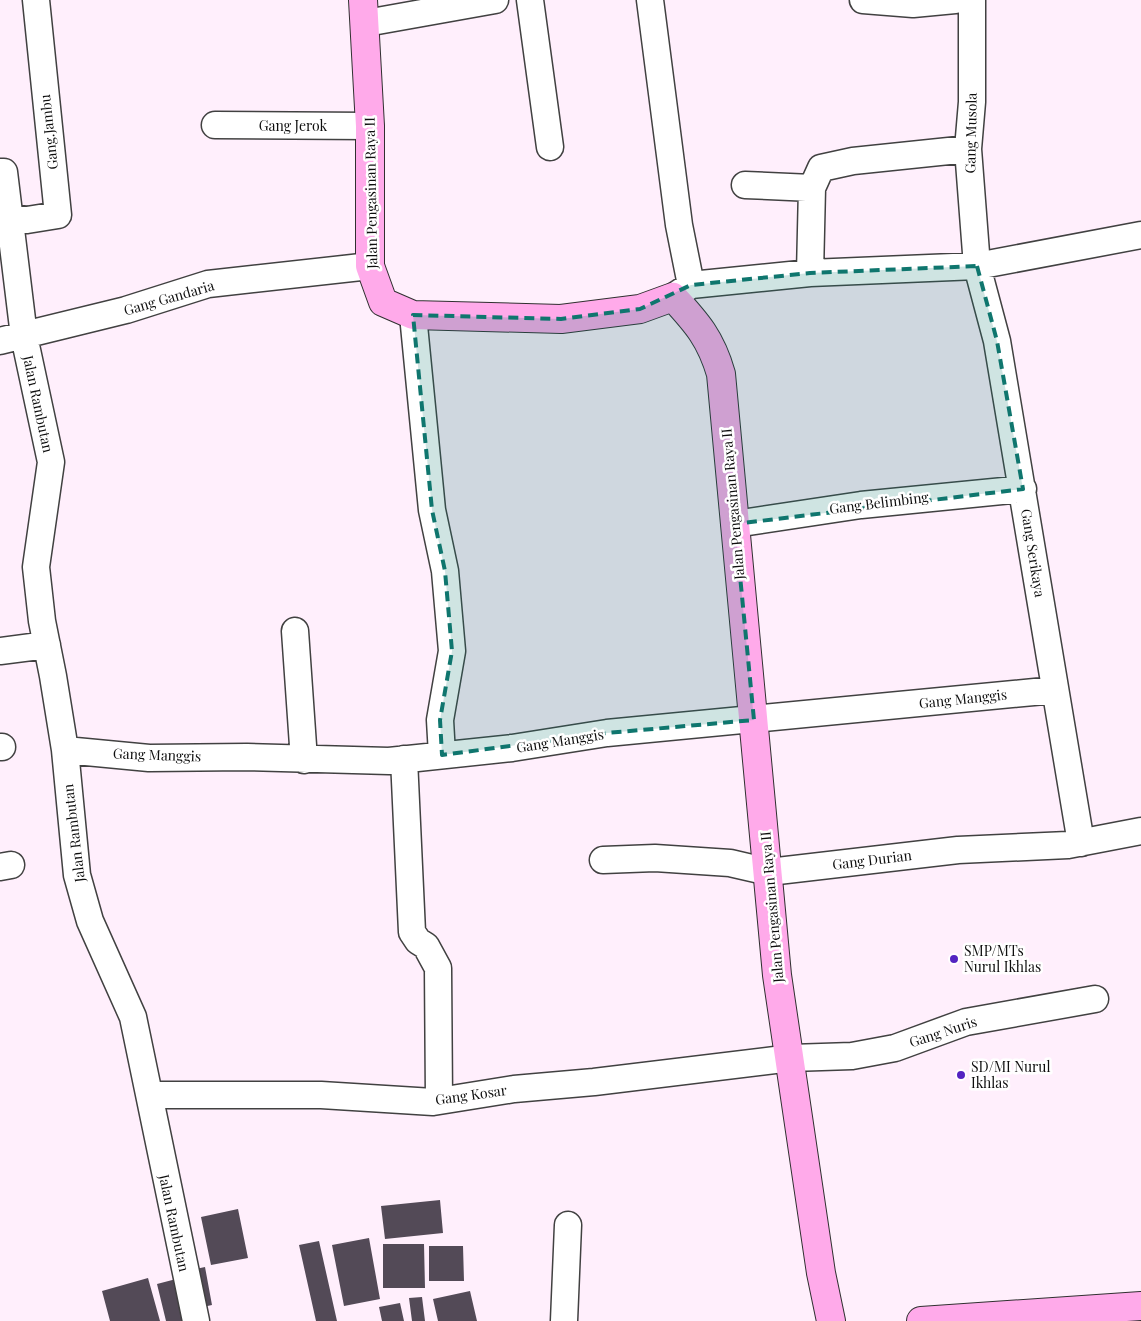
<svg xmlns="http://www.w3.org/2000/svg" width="1141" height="1321" font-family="'Playfair Display',serif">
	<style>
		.building { fill: #534a57 }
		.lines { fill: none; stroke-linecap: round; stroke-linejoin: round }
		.street-casing { stroke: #414141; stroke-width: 29 }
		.secondary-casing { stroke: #303030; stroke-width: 30 }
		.street { stroke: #fff; stroke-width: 26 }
		.secondary { stroke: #ffaaea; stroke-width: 28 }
		.marked { fill: #0f766e; fill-opacity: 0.2; stroke: #0f766e; stroke-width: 4; stroke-dasharray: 10 6; stroke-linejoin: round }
		.poi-dot { fill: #5323c1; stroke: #fff; stroke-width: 2 }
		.labels { text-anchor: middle; stroke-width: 5; stroke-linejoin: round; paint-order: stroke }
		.street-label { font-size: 14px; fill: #0e0e0e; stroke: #fff }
		.poi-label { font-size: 14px; fill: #0e0e0e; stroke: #fff; text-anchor: start }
	</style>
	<rect width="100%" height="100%" fill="#ffeffc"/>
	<!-- building -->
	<path class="building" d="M440 1200 443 1233 385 1239 381 1206Z
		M238 1209 248 1258 211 1265 201 1217Z
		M369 1238 380 1299 344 1306 332 1245Z
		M319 1241 337 1321H316L299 1245Z
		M383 1244H424L425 1288H383Z
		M429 1246H463L464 1281H429Z
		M205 1267 212 1305 198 1308 191 1270Z
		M148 1278 160 1321H110L102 1291Z
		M180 1278 191 1321H166L157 1284Z
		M470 1291 477 1321H438L433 1299Z
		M422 1297 425 1321H412L409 1298Z
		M400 1303 404 1321H382L379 1307Z"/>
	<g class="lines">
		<defs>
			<path id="street" d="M530 0 550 147
				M650 0 679 225 691 285
				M863 0 913 4 955 0
				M972 0V102L968 149 977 266 997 341 1081 843
				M366 23 495 0
				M215 125 370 126
				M0 172H4L24 336 51 462 36 567 42 621 53 676 65 750 77 875 90 921 133 1017 196 1321
				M745 185 812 188
				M10 218 27 220 58 215 36 0
				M810 273 812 188 821 168 853 161 968 149
				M673 297 691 285 810 273 977 266 1141 235
				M413 315 432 510 445 571 452 651 440 720 442 755
				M0 341 126 310 208 284 370 266
				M735 524 861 505 1023 489
				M295 631 304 760
				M0 651 47 645
				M0 747H2
				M65 750 149 758 247 757 389 761 512 748 607 733 1055 690
				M404 759 412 932 418 941 426 946 438 968 439 1100
				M603 860 655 858 730 863 769 872 958 850 1068 845 1141 831
				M0 867 11 865
				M150 1095H321L433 1102 514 1089 594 1082 791 1058 852 1056 895 1048 966 1022 1095 999
				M564 1321 568 1225"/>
			<path id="secondary" d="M363 0 370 126V266L383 302 413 315 561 319 640 309 673 297C697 323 711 339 721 374L777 975 821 1273 831 1321
				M921 1321 1141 1306"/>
		</defs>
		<!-- street casing -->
		<use href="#street" class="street-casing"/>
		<!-- secondary casing -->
		<use href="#secondary" class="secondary-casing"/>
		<!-- street -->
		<use href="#street" class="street"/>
		<!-- secondary -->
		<use href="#secondary" class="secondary"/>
	</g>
	<!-- marked area -->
	<path class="marked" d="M977 266 997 341 1023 489 735 524 754 720 607 733 442 755 440 720 452 651 445 571 432 510 413 315 561 319 640 309 691 285 810 273Z"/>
	<!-- markers -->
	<g class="poi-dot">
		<circle cx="954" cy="959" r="5"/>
		<circle cx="961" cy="1075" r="5"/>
	</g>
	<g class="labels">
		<!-- street labels -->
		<g class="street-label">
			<text x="293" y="131">Gang Jerok</text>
			<text transform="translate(49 132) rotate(-96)" y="5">Gang.Jambu</text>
			<text transform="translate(971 133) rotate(-89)" y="5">Gang Musola</text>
			<text transform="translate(371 193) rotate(-91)" y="5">Jalan Pengasinan Raya II</text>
			<text transform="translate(169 298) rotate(-16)" y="5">Gang Gandaria</text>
			<text transform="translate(38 404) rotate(78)" y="5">Jalan Rambutan</text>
			<text transform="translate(879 503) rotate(-7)" y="5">Gang Belimbing</text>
			<text transform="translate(733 504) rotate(-95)" y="5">Jalan Pengasinan Raya II</text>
			<text transform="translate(1033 553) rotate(81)" y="5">Gang Serikaya</text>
			<text transform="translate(963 699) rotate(-6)" y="5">Gang Manggis</text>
			<text transform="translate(560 741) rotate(-9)" y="5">Gang Manggis</text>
			<text transform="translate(157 755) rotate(2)" y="5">Gang Manggis</text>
			<text transform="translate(74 833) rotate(-97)" y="5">Jalan Rambutan</text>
			<text transform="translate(872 860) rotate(-7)" y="5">Gang Durian</text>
			<text transform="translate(772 907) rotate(-95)" y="5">Jalan Pengasinan Raya II</text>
			<text transform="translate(943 1032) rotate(-18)" y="5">Gang Nuris</text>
			<text transform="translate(471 1095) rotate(-8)" y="5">Gang Kosar</text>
			<text transform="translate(174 1223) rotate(78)" y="5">Jalan Rambutan</text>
		</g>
		<!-- poi labels -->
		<g class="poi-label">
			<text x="964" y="956">SMP/MTs<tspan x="964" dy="16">Nurul Ikhlas</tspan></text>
			<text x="971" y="1072">SD/MI Nurul<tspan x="971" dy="16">Ikhlas</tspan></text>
		</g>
	</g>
</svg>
